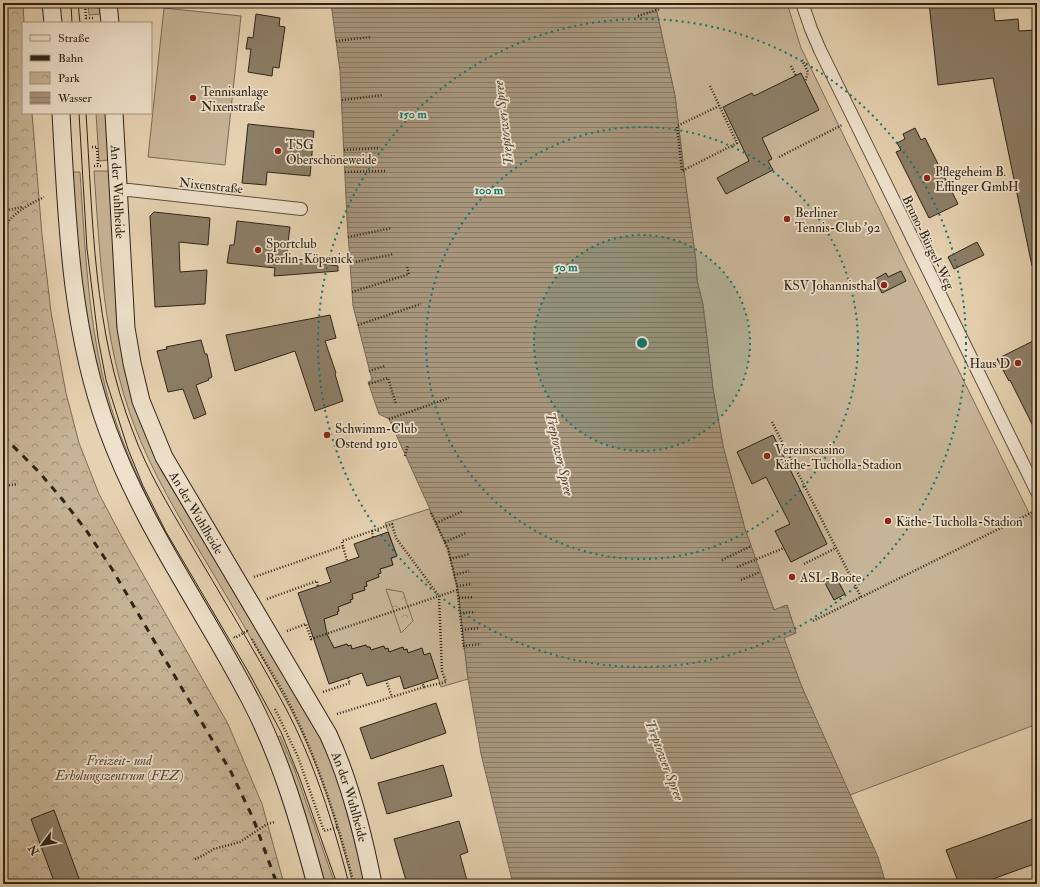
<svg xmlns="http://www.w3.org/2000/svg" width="1040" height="887" font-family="'IM FELL Double Pica',serif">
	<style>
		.grass { fill: #c7b496; stroke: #7a6c56 }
		.park { fill: url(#park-crowns); stroke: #7a6c56 }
		.water { fill: url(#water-rules); stroke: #766854 }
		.building { fill: #8d7e67; stroke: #2d2417 }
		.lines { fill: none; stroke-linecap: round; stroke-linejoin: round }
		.minor-casing { stroke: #5b4f3d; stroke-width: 14 }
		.secondary-casing { stroke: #2d2417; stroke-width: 19 }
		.path { stroke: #2d2417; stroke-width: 2.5; stroke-dasharray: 1 2; stroke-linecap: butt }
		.minor { stroke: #efe1cc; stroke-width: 12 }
		.secondary { stroke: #efe1cc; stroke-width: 17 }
		.tram { stroke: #2d2417; stroke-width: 1 }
		.rail { stroke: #2d2417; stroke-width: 3; stroke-dasharray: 7 7; stroke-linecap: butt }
		.ring { fill: none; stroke: #0f766e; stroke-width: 2; stroke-dasharray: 2 4 }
		.poi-dot { fill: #8f2418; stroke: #efe1cc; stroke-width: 1.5 }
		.labels { text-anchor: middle; stroke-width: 3.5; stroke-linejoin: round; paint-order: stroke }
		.poi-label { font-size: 13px; fill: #2d2417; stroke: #efe1cc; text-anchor: start }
		.street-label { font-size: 13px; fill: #2d2417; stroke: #efe1cc }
		.park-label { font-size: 13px; font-style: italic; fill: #544837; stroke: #efe1cc }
		.water-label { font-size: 14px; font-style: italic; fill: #524635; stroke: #efe1cc }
		.centre { fill: #0f766e; stroke: #efe1cc; stroke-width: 2 }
		.ring-label { font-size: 12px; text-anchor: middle; font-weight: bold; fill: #0f766e; stroke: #efe1cc; stroke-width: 3.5; stroke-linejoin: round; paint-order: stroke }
	</style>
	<defs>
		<pattern id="park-crowns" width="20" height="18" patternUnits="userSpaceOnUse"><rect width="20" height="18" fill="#c7b496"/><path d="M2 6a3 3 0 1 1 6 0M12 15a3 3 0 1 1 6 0" fill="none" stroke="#a29279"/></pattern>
		<pattern id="water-rules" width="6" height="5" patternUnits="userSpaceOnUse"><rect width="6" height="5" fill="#a7967c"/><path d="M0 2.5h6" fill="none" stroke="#887a65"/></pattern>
	</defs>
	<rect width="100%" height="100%" fill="#e6d1b0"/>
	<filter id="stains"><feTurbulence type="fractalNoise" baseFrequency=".005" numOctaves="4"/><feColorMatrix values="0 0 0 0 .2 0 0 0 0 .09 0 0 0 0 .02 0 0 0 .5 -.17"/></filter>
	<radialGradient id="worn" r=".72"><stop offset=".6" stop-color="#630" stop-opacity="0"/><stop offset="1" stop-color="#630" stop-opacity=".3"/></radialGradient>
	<!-- grass -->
	<path class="grass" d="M88 3H99L100 14 89 15Z
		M655 3H787L801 48 806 58 902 256 1037 529V724L850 795 801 685 783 637 796 633 787 605 774 610 745 529 723 446 713 389 703 305 697 280 696 262 686 187 675 96Z
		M164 8 241 16 225 165 148 157Z
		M96 113H106L109 160 99 161Z
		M94 171H109L117 327 128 383 140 421 161 470 319 734 337 776 366 884H353C337 824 319 762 289 706 263 658 236 612 208 565 180 519 152 473 133 422 103 341 100 255 94 171Z
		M71 172H80C85 247 88 324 108 397 137 497 195 585 247 675L245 677 157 524 111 421 85 319Z
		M429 509 448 549 458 590 468 679 441 687 430 654 424 655 422 649 408 653 407 649 404 650 403 647 389 652 388 648 385 649 384 646 371 650 370 647H367L366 645 352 649 347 644 334 648 332 644 329 645 322 624 325 623 324 619 337 614V612L339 611 338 607 351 602 350 600 353 598 352 594 365 590 364 587 367 586 366 582 379 577 378 574 381 573 380 569 393 565 391 559 397 556 385 523Z
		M280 736 294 768 335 884H324L276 738Z"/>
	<!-- park -->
	<path class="park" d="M3 3H23L24 23H23V113H32L42 235 51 312 66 393 79 443 99 494 124 541 228 724 262 804 284 884H3Z
		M386 589 403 592 413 621 401 633Z"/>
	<!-- water -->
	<path class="water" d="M331 3H655L675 96 686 187 696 262 697 280 703 305 713 389 723 446 745 529 774 610 787 605 796 633 784 638 801 685 878 857 886 884H513L481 754 468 679 458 590 448 549 389 419 379 414 368 382 372 380 353 306 347 219 340 71Z"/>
	<!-- building -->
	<path class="building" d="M929 3H993L995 21 1018 19 1019 31 1037 30V266H1032L993 78 938 85Z
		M256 14 280 18 279 26 285 27 279 68 273 67 272 76 248 72 251 49H246L248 37 253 38Z
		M801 73 819 110 762 138 772 159 768 161 773 170 726 194 717 178 749 161 723 107 752 93 754 96Z
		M248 124 314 131 310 176 267 172 266 185 242 183Z
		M915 128 921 140 925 138 958 204 929 218 896 152 901 150 897 143 905 139 903 134Z
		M154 212 210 218 208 245 179 242 180 272 207 270 205 304 155 307 150 216Z
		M237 221 290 227 286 259 338 266V271L274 276 275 268 227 263 230 245H234Z
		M977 242 984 255 954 269 948 257Z
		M901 271 906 281 882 293 875 279 886 273 888 277Z
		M330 315 336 338 325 341 336 373 335 374 343 401 315 411 295 351 235 371 226 335Z
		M1037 339V434L1010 380 1009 381 997 359Z
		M201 340 205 354H207L212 377 208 379 209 380 196 385 206 414 194 419 183 389 168 392 157 351 167 349 166 347Z
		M773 435 827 544 791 562 775 531 790 524 766 477 752 484 737 452Z
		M388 532 397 556 391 558 393 565 380 569 381 573 378 574 379 577 366 582 367 586 364 587 365 590 352 594 353 599 350 600 351 602 338 607 339 611 337 612 338 614 324 619 327 634 334 648 347 644 348 646 351 645 352 649 366 645 367 647H370L371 650 384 646 385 649 388 648 389 652 403 647 404 650 407 649 408 653 422 648 424 655 430 653 438 678 404 689 400 676 367 686 362 673 329 684 298 593 331 582 326 568 359 557 354 544Z
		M835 575 845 594 834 600 824 581Z
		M436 703 446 733 371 759 360 728Z
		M443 765 452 796 387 814 378 783Z
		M54 810 81 884H55L31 819Z
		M1033 819 1037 830V863L979 884H959L946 850Z
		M459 821 468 852 460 855 468 884H407L394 839Z"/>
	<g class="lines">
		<defs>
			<path id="minor" d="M802 3 811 29 820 50 1037 492
				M118 191 129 190 301 209"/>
			<g id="secondary">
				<path d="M51 3 53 23"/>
				<path d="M108 3 110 23"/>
				<path d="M61 113C67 220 70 329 108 431 143 527 204 610 251 701 281 759 299 821 316 884"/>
				<path id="s1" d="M114 113 126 328 132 363 141 401 164 457 328 734C350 781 363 833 373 884"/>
			</g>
		</defs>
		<!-- minor casing -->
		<use href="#minor" class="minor-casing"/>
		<!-- secondary casing -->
		<use href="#secondary" class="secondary-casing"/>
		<!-- path -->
		<path class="path" d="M85 3 86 18H94
			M638 16 660 9
			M336 41 371 37
			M802 60 808 72 805 82
			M791 66 796 76
			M710 86 737 143 682 171 677 126 719 106
			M342 100 383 95
			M92 147H97L98 166
			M344 150 380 148
			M779 157 842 125
			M94 166H103
			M345 172 386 171
			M3 211 22 207
			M3 231C10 214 28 205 44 197
			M348 237 392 228
			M350 263 394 254
			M352 292 409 274 407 267
			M358 325 421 304
			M369 371 385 366
			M369 384 388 378 396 404
			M389 419 449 398
			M772 422 861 597
			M405 456 408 445
			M3 486 18 484
			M431 513 448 549 457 586 464 649
			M436 523 463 511
			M372 531 392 524 396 538 439 596 442 671 446 682 424 687
			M445 542 466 533
			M343 546 342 541 372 531 373 537
			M450 559 469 554
			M722 560 751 546
			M804 564 836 548
			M737 567 784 548
			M454 575 469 571
			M254 577 343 546 347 561
			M741 580 760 572
			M457 586 472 584
			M459 598 474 597
			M267 599 317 581 318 586
			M460 613 475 612
			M813 621 1037 510
			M462 630 478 628
			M287 631 306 624 311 639 457 590
			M234 637 235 638 247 631 248 633
			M252 639C265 663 281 686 293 711 320 767 338 824 354 884
			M463 646 481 644
			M386 680 392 697
			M323 692 350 683 348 678
			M275 709 298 757 324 831 339 827
			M337 714 424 687 422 683
			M195 859 202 856 214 849 240 842 267 824 275 822"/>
		<!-- minor -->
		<use href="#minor" class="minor"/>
		<!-- secondary -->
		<use href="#secondary" class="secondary"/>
		<!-- tram -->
		<path class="tram" d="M71 3 72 23
			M78 3 80 23
			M79 113 87 249 98 338 106 380 128 449 143 486 166 532 249 673 281 732 300 779 337 884
			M86 113C93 221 93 330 133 432 147 470 168 505 188 539 220 594 254 649 284 705 314 761 333 822 349 884"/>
		<!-- rail -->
		<path class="rail" d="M3 436 39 472 62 499 86 530 112 569 231 772 253 818 277 884"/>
	</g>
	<!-- distance rings -->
	<circle cx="642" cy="343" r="108" fill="#0f766e" fill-opacity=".12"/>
	<g class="ring">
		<circle cx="642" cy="343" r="108"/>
		<circle cx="642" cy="343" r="216"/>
		<circle cx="642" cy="343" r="324"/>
	</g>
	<!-- markers -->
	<g class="poi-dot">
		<circle cx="193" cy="98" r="4"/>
		<circle cx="278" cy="151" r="4"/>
		<circle cx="927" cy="178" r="4"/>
		<circle cx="787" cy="219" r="4"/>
		<circle cx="258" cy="250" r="4"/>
		<circle cx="884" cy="285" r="4"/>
		<circle cx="1018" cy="363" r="4"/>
		<circle cx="327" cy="435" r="4"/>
		<circle cx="767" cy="456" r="4"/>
		<circle cx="888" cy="521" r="4"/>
		<circle cx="792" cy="577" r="4"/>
	</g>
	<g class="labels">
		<!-- poi labels -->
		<g class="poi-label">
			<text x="201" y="96">Tennisanlage<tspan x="201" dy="15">Nixenstraße</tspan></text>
			<text x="286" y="149">TSG<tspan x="286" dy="15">Oberschöneweide</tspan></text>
			<text x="935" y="176">Pflegeheim B.<tspan x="935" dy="15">Effinger GmbH</tspan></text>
			<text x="795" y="217">Berliner<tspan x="795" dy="15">Tennis-Club '92</tspan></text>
			<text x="266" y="248">Sportclub<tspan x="266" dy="15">Berlin-Köpenick</tspan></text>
			<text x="876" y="290" text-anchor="end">KSV Johannisthal</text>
			<text x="1010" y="368" text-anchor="end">Haus D</text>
			<text x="335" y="433">Schwimm-Club<tspan x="335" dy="15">Ostend 1910</tspan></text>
			<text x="775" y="454">Vereinscasino<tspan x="775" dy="15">Käthe-Tucholla-Stadion</tspan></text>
			<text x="896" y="526">Käthe-Tucholla-Stadion</text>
			<text x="800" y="582">ASL-Boote</text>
		</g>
		<!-- street labels -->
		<g class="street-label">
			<text transform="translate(211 185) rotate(6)" y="5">Nixenstraße</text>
			<text dy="5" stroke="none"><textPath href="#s1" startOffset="79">An der Wuhlheide</textPath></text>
			<text transform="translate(929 242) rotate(64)" y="5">Bruno-Bürgel-Weg</text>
			<text dy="5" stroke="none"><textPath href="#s1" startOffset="415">An der Wuhlheide</textPath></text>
			<text dy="5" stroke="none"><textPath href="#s1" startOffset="739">An der Wuhlheide</textPath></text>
		</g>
		<!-- park labels -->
		<g class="park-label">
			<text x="119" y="765">Freizeit- und<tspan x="119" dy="15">Erholungszentrum (FEZ)</tspan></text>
		</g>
		<!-- water labels -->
		<g class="water-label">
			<text transform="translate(503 123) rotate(-97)" y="5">Treptower Spree</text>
			<text transform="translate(560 454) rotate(77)" y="5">Treptower Spree</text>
			<text transform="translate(665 760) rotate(69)" y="5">Treptower Spree</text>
		</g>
	</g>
	<circle cx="642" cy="343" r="6" class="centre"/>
	<g class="ring-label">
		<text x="413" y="118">150 m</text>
		<text x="489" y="194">100 m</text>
		<text x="566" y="271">50 m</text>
	</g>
	<!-- margin -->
	<rect width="1040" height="887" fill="none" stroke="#e6d1b0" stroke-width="16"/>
	<rect x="4" y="4" width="1032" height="879" fill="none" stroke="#2d2417" stroke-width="2"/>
	<rect x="8" y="8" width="1024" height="871" fill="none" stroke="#2d2417"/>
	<!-- legend -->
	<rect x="22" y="22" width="130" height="92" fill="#efe1cc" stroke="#a19584"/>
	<rect x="30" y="35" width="20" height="6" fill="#efe1cc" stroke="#a19584"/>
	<text x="58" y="42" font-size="12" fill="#2d2417">Straße</text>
	<rect x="30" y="55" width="20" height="6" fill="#2d2417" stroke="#a19584"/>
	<text x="58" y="62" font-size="12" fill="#2d2417">Bahn</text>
	<rect x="30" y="72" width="20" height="12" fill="url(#park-crowns)" stroke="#a19584"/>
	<text x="58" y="82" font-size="12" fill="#2d2417">Park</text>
	<rect x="30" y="92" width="20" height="12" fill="url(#water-rules)" stroke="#a19584"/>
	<text x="58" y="102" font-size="12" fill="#2d2417">Wasser</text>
	<!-- north arrow -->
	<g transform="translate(42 845) rotate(238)" stroke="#efe1cc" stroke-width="3" paint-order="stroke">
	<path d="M0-3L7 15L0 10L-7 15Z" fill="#2d2417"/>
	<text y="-6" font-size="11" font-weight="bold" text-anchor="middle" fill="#2d2417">N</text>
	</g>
	<rect width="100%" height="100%" filter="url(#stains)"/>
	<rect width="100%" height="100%" fill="url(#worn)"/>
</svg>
